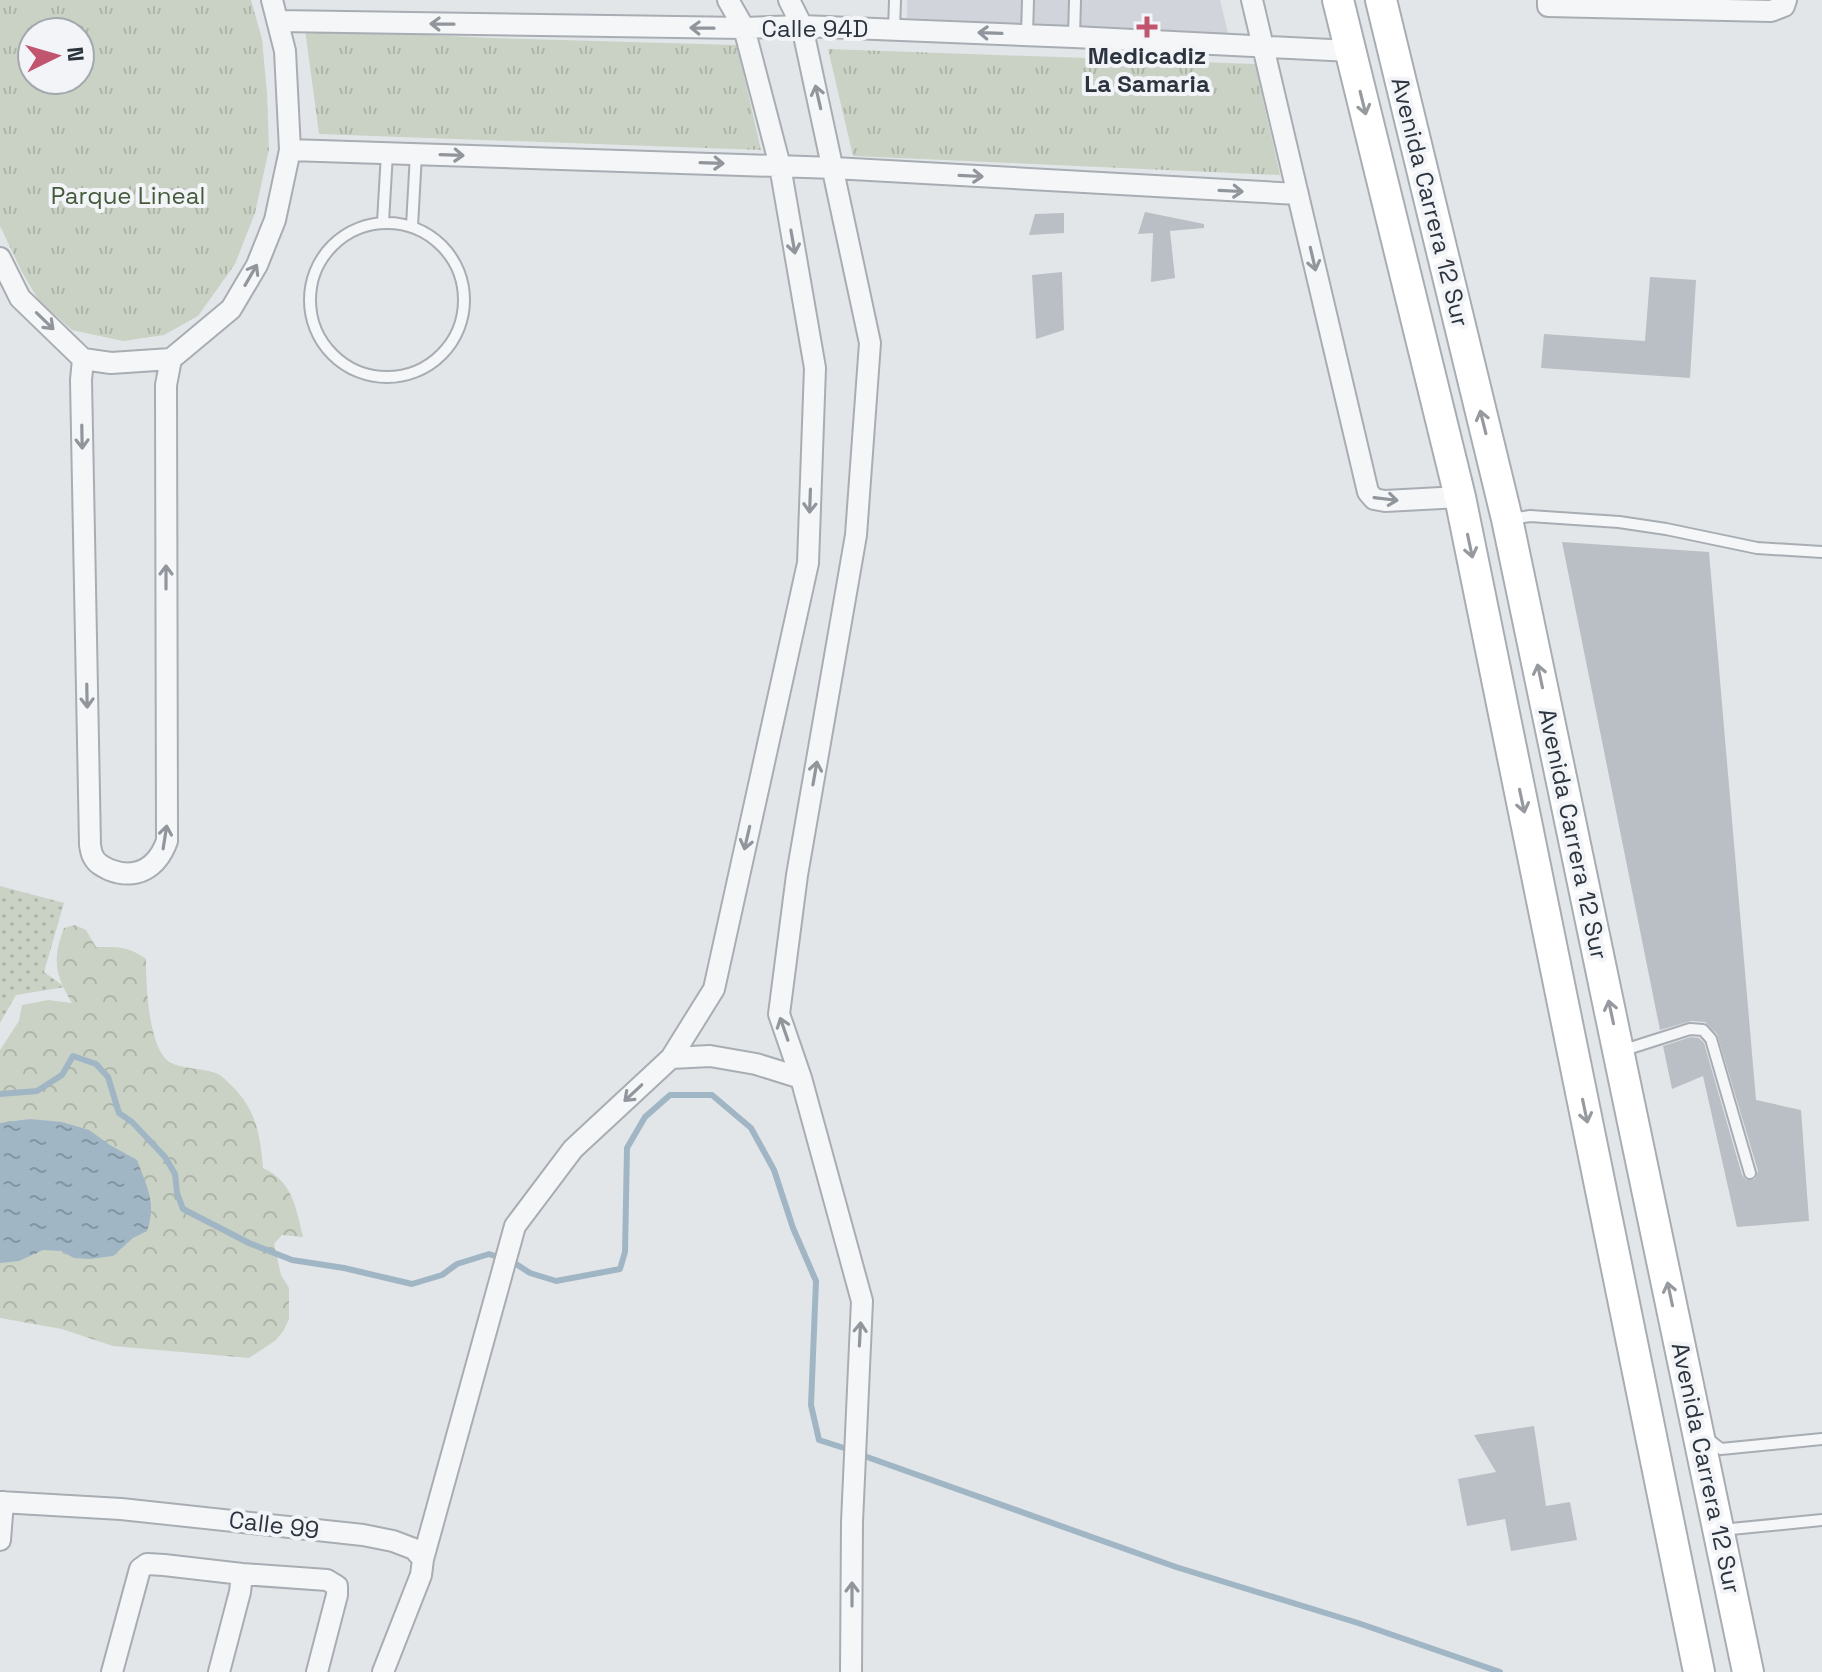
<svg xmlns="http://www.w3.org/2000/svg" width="1822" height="1672" font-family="'Space Grotesk',sans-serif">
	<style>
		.built { fill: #d1d5db }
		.grass { fill: url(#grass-dots) }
		.forest { fill: url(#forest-crowns) }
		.park { fill: url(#park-tufts); fill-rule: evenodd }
		.water { fill: url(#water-ripples) }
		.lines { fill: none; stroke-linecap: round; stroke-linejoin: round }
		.stream { stroke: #a1b6c5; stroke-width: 6 }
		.building { fill: #babfc5 }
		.lane-casing { stroke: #a8adb3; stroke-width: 14 }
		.street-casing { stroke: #a8adb3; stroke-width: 24 }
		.secondary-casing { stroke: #a8adb3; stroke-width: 34 }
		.lane { stroke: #f5f6f8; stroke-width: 10 }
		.street { stroke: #f5f6f8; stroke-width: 20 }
		.secondary { stroke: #fff; stroke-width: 30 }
		.oneway { stroke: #90969c }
		.oneway2 { stroke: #969a9f }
		.poi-dot { fill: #c1556f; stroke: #f2f4f7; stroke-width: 3 }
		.labels { text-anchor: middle; stroke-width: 8; stroke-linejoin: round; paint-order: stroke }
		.street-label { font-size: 24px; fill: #2c353f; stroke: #f2f4f7 }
		.poi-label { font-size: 24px; font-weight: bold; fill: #2c353f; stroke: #f2f4f7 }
		.park-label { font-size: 24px; fill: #445a3b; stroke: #f2f4f7 }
	</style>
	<defs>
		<pattern id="grass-dots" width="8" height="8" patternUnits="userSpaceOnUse" patternTransform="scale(2)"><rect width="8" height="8" fill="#c9d2c4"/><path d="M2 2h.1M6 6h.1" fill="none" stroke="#adb5a9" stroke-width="1.8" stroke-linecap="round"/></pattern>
		<pattern id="forest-crowns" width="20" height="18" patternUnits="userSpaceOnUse" patternTransform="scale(2)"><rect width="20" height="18" fill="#c9d2c4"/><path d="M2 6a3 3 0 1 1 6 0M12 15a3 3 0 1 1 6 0" fill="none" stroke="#adb5a9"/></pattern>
		<pattern id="park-tufts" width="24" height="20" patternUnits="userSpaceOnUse" patternTransform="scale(2)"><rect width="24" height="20" fill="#c9d2c4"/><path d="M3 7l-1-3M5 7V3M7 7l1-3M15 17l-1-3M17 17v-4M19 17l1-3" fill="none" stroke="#adb5a9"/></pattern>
		<pattern id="water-ripples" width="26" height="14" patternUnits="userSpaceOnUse" patternTransform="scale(2)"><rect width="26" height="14" fill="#a1b6c5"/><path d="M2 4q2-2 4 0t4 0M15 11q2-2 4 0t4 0" fill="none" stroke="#8395a1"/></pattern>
	</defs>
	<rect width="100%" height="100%" fill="#e2e6e9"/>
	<!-- built -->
	<path class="built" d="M907 0H1220L1229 37 907 18Z"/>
	<!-- grass -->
	<path class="grass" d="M0 886 64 903 44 972 65 987 16 995 0 1023Z"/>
	<!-- forest -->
	<path class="forest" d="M75 925 86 930 96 947C117 947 129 946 146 959 146 983 148 1045 168 1061 179 1069 202 1068 216 1073 221 1075 226 1080 230 1084 256 1109 260 1133 263 1168 293 1182 296 1208 303 1237L282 1235 274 1244 281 1275 289 1288V1319L284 1330 276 1340 249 1358 113 1346 62 1329 0 1318V1050L19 1021 22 1005 48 1000 72 1003C55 975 52 959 64 928Z"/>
	<!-- park -->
	<path class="park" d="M0 0H251L262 39 267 93 269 149 255 213 235 264 198 316 164 335 123 341 72 330 39 301 22 272 0 226ZM32 32H80V80H32Z
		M305 29 492 38 737 45 761 150 319 134Z
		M828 49 1255 64 1280 175 853 156Z"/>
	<!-- water -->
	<path class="water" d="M30 1119 62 1122 89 1130 110 1145 137 1160C147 1187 157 1203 147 1231L133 1238 113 1256 90 1259 74 1258 61 1251 43 1250 19 1261 0 1263V1123Z"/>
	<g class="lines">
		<!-- stream -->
		<path class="stream" d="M0 1094 37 1091 62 1075 73 1056 96 1064 108 1077 119 1113 132 1122 165 1157 175 1174 177 1193 183 1209 249 1243 292 1260 344 1268 412 1284 442 1275 457 1264 489 1254 513 1262 530 1273 556 1281 620 1269 625 1252 627 1148 645 1117 670 1095H712L751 1128 774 1170 793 1228 816 1281 811 1405 819 1440 844 1448
			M867 1457 1176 1567 1358 1623 1500 1672"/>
	</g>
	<!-- building -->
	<path class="building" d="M1145 212 1204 224V228L1170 231 1175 278 1151 282 1153 233 1138 234Z
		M1064 213V233L1029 235 1035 214Z
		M1062 272 1064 330 1036 339 1032 275Z
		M1650 277 1696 280 1690 378 1541 368 1544 334 1645 341Z
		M1562 542 1709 552 1756 1100 1801 1110 1809 1221 1737 1227 1703 1076 1672 1089 1663 1046 1691 1037 1699 1038 1704 1043 1742 1175 1747 1180 1755 1179 1758 1171 1717 1034 1705 1022 1691 1021 1660 1030Z
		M1534 1426 1546 1506 1570 1502 1577 1540 1511 1551 1505 1519 1467 1526 1458 1479 1496 1472 1474 1435Z"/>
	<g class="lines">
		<defs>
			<path id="lane" d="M894 30 895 0
				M1027 35 1028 0
				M1074 37 1075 0
				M383 222 387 153
				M310 300a77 77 0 1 1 154 0a77 77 0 1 1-154 0Z
				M412 226 416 154
				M1511 519 1530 516 1619 522 1666 529 1757 548 1822 552
				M1621 1051 1690 1029 1703 1030 1711 1039 1750 1173
				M1708 1439 1721 1449 1822 1439
				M1721 1530 1822 1520"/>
			<path id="street" d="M789 0 802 26 870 343 856 535 797 875 779 1014 801 1078 862 1301 852 1522 851 1672
				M1252 0 1368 492 1374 499 1385 501 1460 497
				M1548 0V6L1771 11 1784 6 1786 0
				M279 21 744 28 802 26 1074 37 1351 51
				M290 150 834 168 1298 194
				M0 258 20 298 83 359 111 363 171 359 231 309 257 265 275 220 290 150 285 51 272 0
				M83 359 81 380 90 845C91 850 91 854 94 858 97 864 104 867 110 870 137 880 157 868 167 841L166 385 171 359
				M671 1058 710 1056 756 1064 801 1078
				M0 1502 121 1509 363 1535 393 1541 414 1549 423 1559 421 1575 383 1672
				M0 1540 3 1502
				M423 1559 515 1226 573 1149 671 1058 714 989 808 563 815 368 780 166 744 28 728 0
				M112 1672 140 1569 147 1564 164 1565 242 1574 327 1580 337 1586V1595L317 1672
				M219 1672 240 1592 242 1574"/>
			<path id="secondary" d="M1338 0 1460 497 1699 1672
				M1381 0 1507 519 1748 1672"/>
		</defs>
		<!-- lane casing -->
		<use href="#lane" class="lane-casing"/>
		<!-- street casing -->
		<use href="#street" class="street-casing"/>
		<!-- secondary casing -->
		<use href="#secondary" class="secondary-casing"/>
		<!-- lane -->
		<use href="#lane" class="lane"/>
		<!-- street -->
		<use href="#street" class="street"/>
		<!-- secondary -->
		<use href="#secondary" class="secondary"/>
	</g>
	<!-- one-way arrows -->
	<defs><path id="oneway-shaft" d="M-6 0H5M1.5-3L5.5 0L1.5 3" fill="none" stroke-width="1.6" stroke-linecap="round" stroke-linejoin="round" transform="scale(2)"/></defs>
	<g class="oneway">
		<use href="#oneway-shaft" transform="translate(442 24) rotate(-179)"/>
		<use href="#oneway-shaft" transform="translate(702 28) rotate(-179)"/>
		<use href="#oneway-shaft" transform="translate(990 33) rotate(-178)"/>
		<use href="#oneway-shaft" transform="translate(818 97) rotate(-103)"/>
		<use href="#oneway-shaft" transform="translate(452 155) rotate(2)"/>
		<use href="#oneway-shaft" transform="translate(712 163) rotate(2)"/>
		<use href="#oneway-shaft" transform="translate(971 176) rotate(3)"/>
		<use href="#oneway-shaft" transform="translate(1231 191) rotate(3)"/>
		<use href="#oneway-shaft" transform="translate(793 242) rotate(80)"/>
		<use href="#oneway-shaft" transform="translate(1313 259) rotate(77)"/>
		<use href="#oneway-shaft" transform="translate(251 275) rotate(-60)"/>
		<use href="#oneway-shaft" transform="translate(45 321) rotate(44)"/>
		<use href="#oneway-shaft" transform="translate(82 437) rotate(89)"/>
		<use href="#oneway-shaft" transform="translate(1386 499) rotate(7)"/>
		<use href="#oneway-shaft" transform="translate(810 501) rotate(92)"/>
		<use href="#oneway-shaft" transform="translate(166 577) rotate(-90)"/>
		<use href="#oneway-shaft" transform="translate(87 696) rotate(89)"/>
		<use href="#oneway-shaft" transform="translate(815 773) rotate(-80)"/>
		<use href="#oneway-shaft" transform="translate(165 837) rotate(-81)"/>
		<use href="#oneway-shaft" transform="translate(747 838) rotate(103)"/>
		<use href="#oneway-shaft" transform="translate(784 1029) rotate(-109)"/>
		<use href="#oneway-shaft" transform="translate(633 1093) rotate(137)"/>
		<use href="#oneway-shaft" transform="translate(860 1334) rotate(-87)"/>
		<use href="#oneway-shaft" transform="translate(852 1594) rotate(-90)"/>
	</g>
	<g class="oneway2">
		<use href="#oneway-shaft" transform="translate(1363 103) rotate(76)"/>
		<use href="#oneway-shaft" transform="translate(1483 422) rotate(-104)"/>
		<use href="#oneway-shaft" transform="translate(1470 546) rotate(78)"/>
		<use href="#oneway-shaft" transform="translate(1540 676) rotate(-102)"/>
		<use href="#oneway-shaft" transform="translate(1522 801) rotate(78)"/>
		<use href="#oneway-shaft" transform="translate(1611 1012) rotate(-102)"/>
		<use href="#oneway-shaft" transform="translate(1585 1111) rotate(78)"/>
		<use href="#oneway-shaft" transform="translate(1670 1294) rotate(-102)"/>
	</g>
	<!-- markers -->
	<path class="poi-dot" d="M1143 15h8v8h8v8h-8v8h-8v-8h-8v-8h8z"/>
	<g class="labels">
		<!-- street labels -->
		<g class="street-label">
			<text x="815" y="37">Calle 94D</text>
			<text transform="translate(1430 202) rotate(76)" y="8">Avenida Carrera 12 Sur</text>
			<text transform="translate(1573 834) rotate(78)" y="8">Avenida Carrera 12 Sur</text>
			<text transform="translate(1706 1468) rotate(78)" y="8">Avenida Carrera 12 Sur</text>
			<text transform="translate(274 1525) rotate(7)" y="8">Calle 99</text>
		</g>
		<!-- poi labels -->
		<g class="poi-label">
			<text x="1147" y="64">Medicadiz<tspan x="1147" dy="28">La Samaria</tspan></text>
		</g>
		<!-- park labels -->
		<g class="park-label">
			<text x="128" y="204">Parque Lineal</text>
		</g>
	</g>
	<!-- north arrow -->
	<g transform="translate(56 56) rotate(85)"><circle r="38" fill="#f2f4f7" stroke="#a3a8ad" stroke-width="2"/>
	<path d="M0-6L14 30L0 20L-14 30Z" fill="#c1556f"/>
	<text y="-12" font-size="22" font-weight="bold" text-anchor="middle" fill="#2c353f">N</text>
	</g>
</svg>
